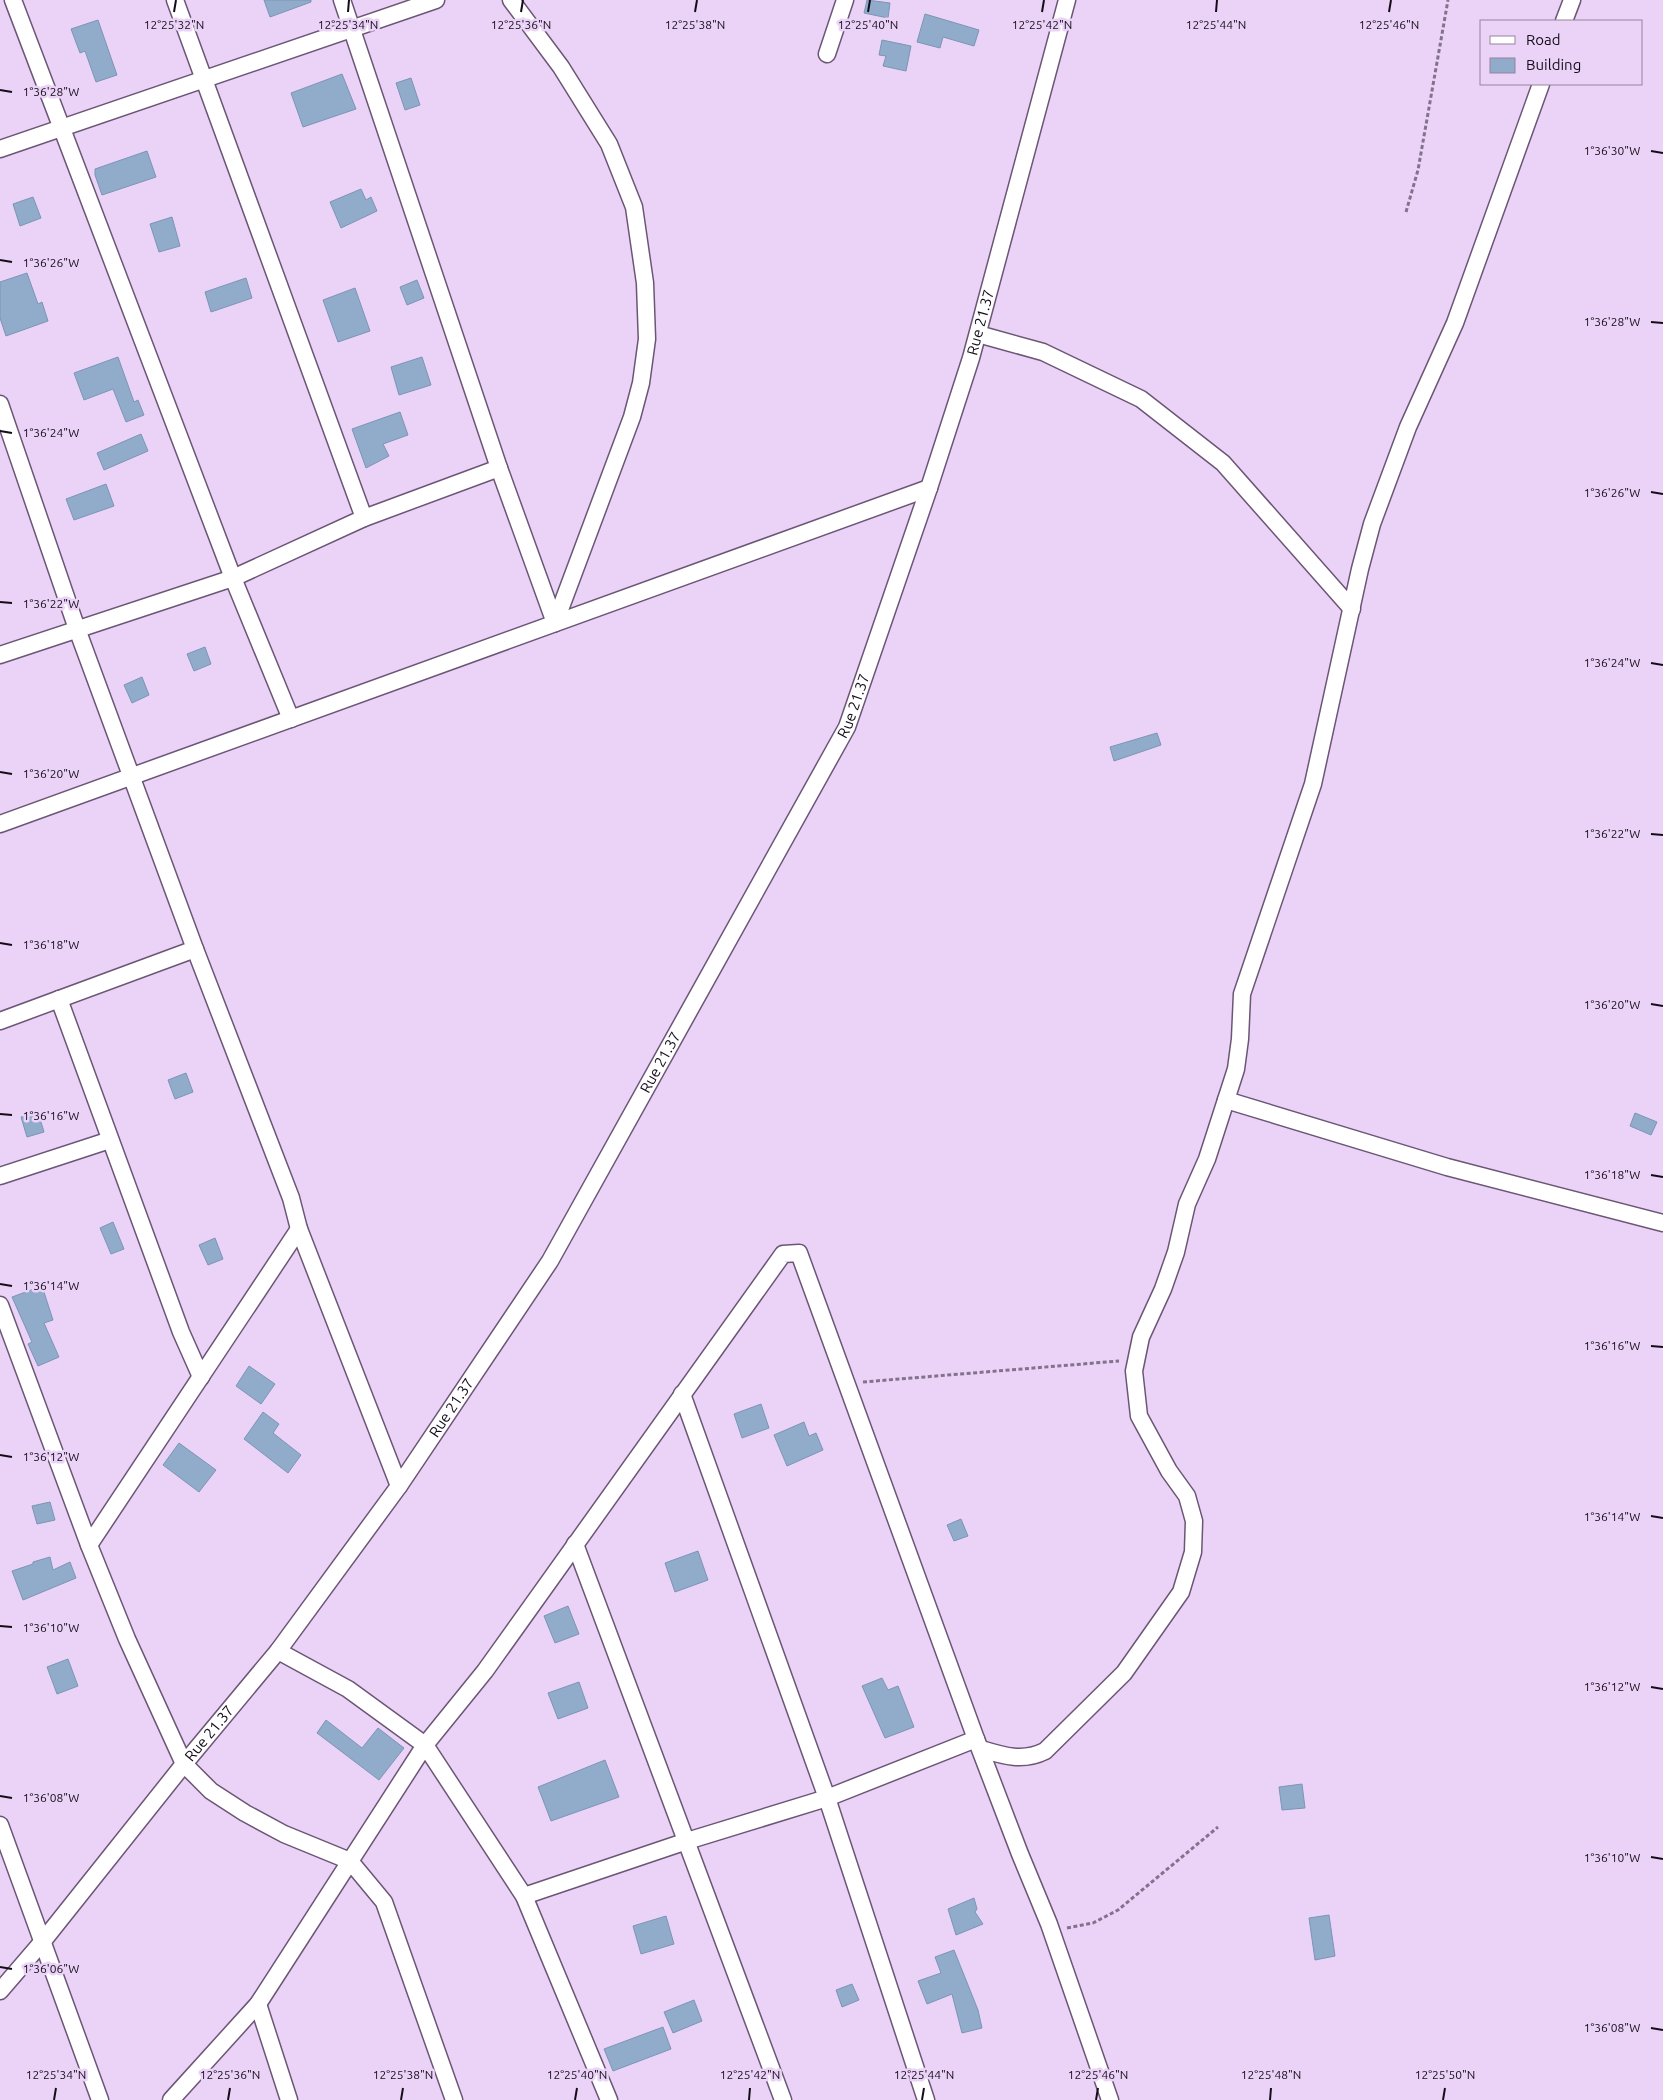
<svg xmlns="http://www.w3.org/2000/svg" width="1663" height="2100" font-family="Ubuntu,sans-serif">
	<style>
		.building { fill: #91abcb; stroke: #7c95b4 }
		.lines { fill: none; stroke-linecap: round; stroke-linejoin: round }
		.street-casing { stroke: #6b5675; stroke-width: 19 }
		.path { stroke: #83728b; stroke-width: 3; stroke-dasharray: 4 2.5; stroke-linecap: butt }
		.street { stroke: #fff; stroke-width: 16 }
		.ticks { fill: none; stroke: #140c18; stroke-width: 2 }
		.labels { text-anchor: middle; stroke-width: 5; stroke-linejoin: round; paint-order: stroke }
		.street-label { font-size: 15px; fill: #140c18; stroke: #ebd3f8 }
		.ticks-label { font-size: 12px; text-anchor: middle; fill: #140c18; stroke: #ebd3f8; stroke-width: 5; stroke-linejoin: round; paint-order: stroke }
	</style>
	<rect width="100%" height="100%" fill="#ebd3f8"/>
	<!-- building -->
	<path class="building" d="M264 0H311V2L270 17Z
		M867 0 890 3 888 18 864 13Z
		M925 14 979 30 974 46 943 37 940 48 917 42Z
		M98 20 117 75 96 82 85 51 80 53 71 29Z
		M882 40 911 46 906 71 883 66 886 56 879 55Z
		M342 74 356 109 303 127 291 93Z
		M411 78 420 105 405 110 396 83Z
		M147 151 156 177 102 195 95 175V169Z
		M361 189 366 200 371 197 377 211 341 228 330 202Z
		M33 197 41 218 20 226 13 204Z
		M172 217 180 246 159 252 150 224Z
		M27 273 38 304 42 302 48 321 6 336 0 318V282Z
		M246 278 252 298 211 312 205 292Z
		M417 280 424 298 407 305 400 287Z
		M355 288 370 331 338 342 323 300Z
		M118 357 134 402 138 400 144 415 126 422 113 389 84 400 74 373Z
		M422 357 431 385 399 395 391 367Z
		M400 412 408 435 383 444 389 456 366 468 352 429Z
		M141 434 148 451 104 470 97 453Z
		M106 484 114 506 74 520 66 499Z
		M205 647 211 664 194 671 187 654Z
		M142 677 149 695 132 703 124 685Z
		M1157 733 1161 745 1114 761 1110 747Z
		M186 1073 193 1092 175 1099 168 1080Z
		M38 1112 44 1132 27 1137 21 1117Z
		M1635 1113 1657 1122 1651 1135 1630 1126Z
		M113 1222 124 1249 111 1254 100 1228Z
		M215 1238 223 1259 208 1265 199 1245Z
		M42 1286 53 1320 44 1323 59 1357 38 1366 28 1344 32 1342 12 1297Z
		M249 1366 275 1384 261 1404 236 1386Z
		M761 1404 769 1428 742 1438 734 1414Z
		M263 1412 279 1424 273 1433 301 1455 288 1473 244 1439Z
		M804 1422 809 1436 816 1433 823 1450 787 1466 774 1435Z
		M179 1443 216 1470 199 1492 163 1465Z
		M50 1502 55 1520 37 1524 32 1506Z
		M961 1519 968 1536 954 1541 947 1525Z
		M698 1551 708 1580 675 1592 665 1563Z
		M50 1557 53 1570 70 1562 76 1578 23 1600 12 1571 33 1564V1562Z
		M568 1606 579 1634 555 1643 544 1616Z
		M68 1659 78 1686 57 1694 47 1667Z
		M882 1678 888 1690 898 1686 914 1727 885 1738 862 1686Z
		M579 1682 588 1708 558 1719 548 1693Z
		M326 1720 362 1748 378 1728 404 1748 379 1780 317 1733Z
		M605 1760 619 1797 551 1821 538 1787Z
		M1302 1784 1305 1808 1282 1810 1279 1787Z
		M974 1898 977 1909 975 1912 983 1924 956 1935 948 1909Z
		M1329 1915 1335 1956 1315 1960 1309 1918Z
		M666 1916 674 1944 641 1954 633 1926Z
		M954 1950 978 2010 982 2028 962 2033 952 1994 927 2004 918 1981 941 1973 935 1957Z
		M852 1984 859 2000 842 2007 836 1990Z
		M694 2000 702 2021 673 2033 664 2012Z
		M663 2027 671 2049 613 2071 604 2049Z"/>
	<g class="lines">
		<defs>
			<g id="street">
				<path d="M13 0 233 578 291 719"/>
				<path d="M175 0 364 518"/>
				<path d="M342 0 499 468 555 623"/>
				<path d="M511 0 561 67 609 144 634 207 645 283 647 339 641 383 632 417 555 623"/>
				<path d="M1564 21 1572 0"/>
				<path d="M827 54 845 0"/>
				<path d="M0 149 436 0"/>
				<path d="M978 334 1043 352 1141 399 1223 463 1352 609"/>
				<path d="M0 404 77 629 195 949 291 1198 299 1229 399 1486"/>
				<path d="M0 655 233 578 364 518 499 468"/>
				<path d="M0 824 929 488"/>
				<path d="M59 999 181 1332 201 1377"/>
				<path d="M0 1021 195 949"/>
				<path d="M1226 1100 1447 1167 1663 1223"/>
				<path d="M0 1176 110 1140"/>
				<path d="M0 1305 89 1545 127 1639 184 1764 211 1791 245 1813 284 1834 350 1861 384 1902 454 2100"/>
				<path d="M682 1394 827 1798 926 2100"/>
				<path d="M575 1544 783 2100"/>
				<path d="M89 1545 299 1229"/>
				<path d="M981 1749C1004 1756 1023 1762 1045 1751L1124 1673 1181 1592 1193 1552 1194 1521 1187 1496 1169 1471 1139 1416 1134 1371 1141 1337 1163 1289 1176 1252 1187 1204 1207 1159 1236 1069 1240 1039 1242 994 1313 784 1360 569 1372 524 1408 427 1455 323 1541 84"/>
				<path d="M0 1825 100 2100"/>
				<path d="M524 1896 687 1841 827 1798 976 1739"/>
				<path id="s1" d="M0 1991 43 1941 184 1764 278 1651 399 1486 550 1261 847 727 929 488 971 358 1067 0"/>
				<path d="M258 2004 289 2100"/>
				<path d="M171 2100 258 2004 425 1745 348 1689 278 1651"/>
				<path d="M609 2100 524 1896 425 1745 485 1671 783 1254 799 1253 976 1739 1020 1854 1049 1924 1110 2100"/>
			</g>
		</defs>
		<!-- street casing -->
		<use href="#street" class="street-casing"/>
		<!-- path -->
		<path class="path" d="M1406 212 1418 170 1448 0
			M863 1382 1119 1361
			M1067 1928 1093 1923 1118 1910 1218 1827"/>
		<!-- street -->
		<use href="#street" class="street"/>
	</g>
	<!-- ticks -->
	<path class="ticks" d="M174 12 176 0M348 12 349 0M521 12 523 0M695 12 697 0M868 12 870 0M1042 12 1044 0M1216 12 1217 0M1389 12 1391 0M0 90 12 92M1651 151 1663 153M0 260 12 262M1651 322 1663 323M0 431 12 433M1651 492 1663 494M0 602 12 603M1651 663 1663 665M0 772 12 774M1651 834 1663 835M0 943 12 945M1651 1004 1663 1006M0 1114 12 1115M1651 1175 1663 1177M0 1284 12 1286M1651 1346 1663 1347M0 1455 12 1457M1651 1516 1663 1518M0 1626 12 1627M1651 1687 1663 1689M0 1796 12 1798M1651 1857 1663 1859M0 1967 12 1969M1651 2028 1663 2030M54 2100 56 2088M228 2100 230 2088M401 2100 403 2088M575 2100 577 2088M749 2100 750 2088M922 2100 924 2088M1096 2100 1098 2088M1270 2100 1271 2088M1443 2100 1445 2088"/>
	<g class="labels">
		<!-- street labels -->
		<g class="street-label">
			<text dy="5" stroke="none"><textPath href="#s1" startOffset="1952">Rue 21.37</textPath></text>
			<text dy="5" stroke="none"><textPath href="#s1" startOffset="1548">Rue 21.37</textPath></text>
			<text dy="5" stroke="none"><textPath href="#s1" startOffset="1142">Rue 21.37</textPath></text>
			<text dy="5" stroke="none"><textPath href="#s1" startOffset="738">Rue 21.37</textPath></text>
			<text dy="5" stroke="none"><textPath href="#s1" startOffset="332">Rue 21.37</textPath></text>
		</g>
	</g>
	<g class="ticks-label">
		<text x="174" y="29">12°25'32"N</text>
		<text x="348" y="29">12°25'34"N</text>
		<text x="521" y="29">12°25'36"N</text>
		<text x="695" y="29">12°25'38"N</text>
		<text x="868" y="29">12°25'40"N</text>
		<text x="1042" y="29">12°25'42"N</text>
		<text x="1216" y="29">12°25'44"N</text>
		<text x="1389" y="29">12°25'46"N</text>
		<text x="51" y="96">1°36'28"W</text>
		<text x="1612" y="155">1°36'30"W</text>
		<text x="51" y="267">1°36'26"W</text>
		<text x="1612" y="326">1°36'28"W</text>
		<text x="51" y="437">1°36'24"W</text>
		<text x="1612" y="497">1°36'26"W</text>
		<text x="51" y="608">1°36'22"W</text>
		<text x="1612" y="667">1°36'24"W</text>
		<text x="51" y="778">1°36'20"W</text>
		<text x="1612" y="838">1°36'22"W</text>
		<text x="51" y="949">1°36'18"W</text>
		<text x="1612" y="1009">1°36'20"W</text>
		<text x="51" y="1120">1°36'16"W</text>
		<text x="1612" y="1179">1°36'18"W</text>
		<text x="51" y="1290">1°36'14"W</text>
		<text x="1612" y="1350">1°36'16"W</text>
		<text x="51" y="1461">1°36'12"W</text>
		<text x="1612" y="1521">1°36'14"W</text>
		<text x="51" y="1632">1°36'10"W</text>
		<text x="1612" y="1691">1°36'12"W</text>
		<text x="51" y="1802">1°36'08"W</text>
		<text x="1612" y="1862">1°36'10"W</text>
		<text x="51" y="1973">1°36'06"W</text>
		<text x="1612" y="2032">1°36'08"W</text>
		<text x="56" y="2079">12°25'34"N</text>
		<text x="230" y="2079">12°25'36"N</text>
		<text x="403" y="2079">12°25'38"N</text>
		<text x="577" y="2079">12°25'40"N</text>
		<text x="750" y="2079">12°25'42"N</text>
		<text x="924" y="2079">12°25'44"N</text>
		<text x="1098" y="2079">12°25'46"N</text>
		<text x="1271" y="2079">12°25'48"N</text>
		<text x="1445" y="2079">12°25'50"N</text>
	</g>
	<!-- legend -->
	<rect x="1480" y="20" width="162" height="65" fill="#ebd3f8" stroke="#95839e"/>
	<rect x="1490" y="36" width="25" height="8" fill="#ffffff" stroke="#95839e"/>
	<text x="1526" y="45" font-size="15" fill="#140c18">Road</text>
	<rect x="1490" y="58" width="25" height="15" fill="#91abcb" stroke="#95839e"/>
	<text x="1526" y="70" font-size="15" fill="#140c18">Building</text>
</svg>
